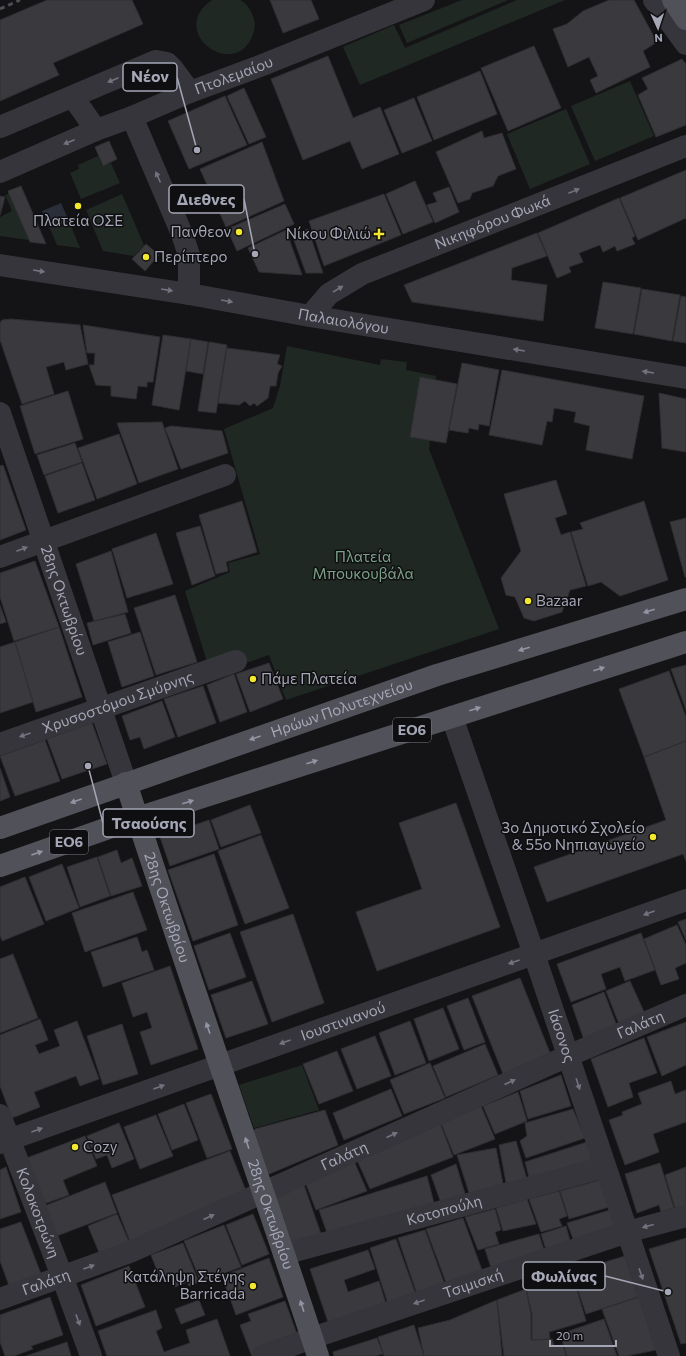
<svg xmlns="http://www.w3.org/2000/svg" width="686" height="1356" font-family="Commissioner,sans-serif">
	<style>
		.green { fill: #202823 }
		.water { fill: #2a2e39 }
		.building { fill: #3a393e; stroke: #2f2e32 }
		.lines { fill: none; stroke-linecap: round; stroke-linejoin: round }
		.minor { stroke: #35353b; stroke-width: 22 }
		.major { stroke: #51515a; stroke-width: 22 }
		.rail { stroke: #4e4e56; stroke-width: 3; stroke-dasharray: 5 4; stroke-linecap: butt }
		.oneway { fill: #73737f }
		.oneway2 { fill: #9495a4 }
		.poi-dot { fill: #f3e82e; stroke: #0f0f11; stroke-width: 1.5 }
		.labels { text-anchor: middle; stroke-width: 3; stroke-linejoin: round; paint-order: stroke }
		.shield { fill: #0f0f11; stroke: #787984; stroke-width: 1 }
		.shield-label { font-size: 14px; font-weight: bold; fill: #a5a6b6 }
		.street-label { font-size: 15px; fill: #a5a6b6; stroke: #0f0f11 }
		.poi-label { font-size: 15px; fill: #a5a6b6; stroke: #0f0f11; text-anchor: end }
		.park-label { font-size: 15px; fill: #7ca189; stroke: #0f0f11 }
		.leader { fill: none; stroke: #a5a6b6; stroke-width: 1.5 }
		.callout-dot { fill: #a5a6b6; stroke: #0f0f11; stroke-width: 1.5 }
		.callout { fill: #0f0f11; stroke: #a5a6b6; stroke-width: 1.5 }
		.callout-label { font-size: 16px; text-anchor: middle; font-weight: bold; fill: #a5a6b6 }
	</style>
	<rect width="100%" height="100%" fill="#141416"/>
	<!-- green -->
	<path class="green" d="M212 0C220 0 231 0 239 0 248 2 254 16 255 24 255 30 253 34 251 39 231 79 167 31 212 0Z
		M462 0H508L407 43 399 25Z
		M517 0H565L360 85 343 47 394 25 405 48Z
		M630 81 654 136 595 161 571 106Z
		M566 109 590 164 530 189 507 134Z
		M98 156 102 166 111 163 120 183 81 199 70 173 79 169 78 165Z
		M9 194 29 240 0 236V217L12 211 5 195Z
		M122 194 144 245 134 256 103 251 86 210Z
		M69 221 80 248 57 245 50 229Z
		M287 346 380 365 381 359 407 362 406 370 436 376 429 449 499 629 286 700 269 655 240 665H208L185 591 230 572 228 563 260 554 224 429 273 408 280 386Z
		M302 1065 319 1110 254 1128 239 1085Z"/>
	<!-- water -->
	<path class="water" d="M61 203 69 221 50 229 42 211Z"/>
	<!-- building -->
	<path class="building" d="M47 0H132L143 24 53 63 59 75 0 101V20Z
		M270 0H311L319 19 283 33Z
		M609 0H634L657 42 643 51 650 67 596 93 590 80 598 76 589 57 568 67 553 29 567 24 583 11Z
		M534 46 561 108 508 131 481 68Z
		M328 56 353 118 380 107 399 154 362 169 350 141 303 160 271 79Z
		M682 59 686 64V125L656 137 638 95 648 89 642 78Z
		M480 71 497 114 434 140 417 97Z
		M244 88 266 137 249 144 227 96Z
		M225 96 247 145 189 169 168 121Z
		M414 98 432 141 402 153 384 110Z
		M482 131 484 138 502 133 516 169 498 176 493 186 472 193 470 199 458 203 436 152Z
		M109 141 117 159 103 166 95 147Z
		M262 142 284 201 226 227 200 169Z
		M686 170V218L638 240 620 198Z
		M415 181 433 222 403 234 386 194Z
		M21 186 46 244 30 242 9 194 8 191Z
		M449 187 459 212 435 223 427 205 437 202 433 193Z
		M384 194 401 235 324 266 309 221Z
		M0 196 5 197 0 215Z
		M619 198 635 236 632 238 635 244 617 251 615 246 603 252 600 245 579 253 583 262 569 267 571 272 557 278 538 233Z
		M285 204 294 224 237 251 227 229Z
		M308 229 323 273H306L292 235Z
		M286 230 302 275 259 272 248 248Z
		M537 233 547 256 512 268 511 280 547 285 543 321 412 302 404 285Z
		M146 244 159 255 145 271 132 259Z
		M603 282 641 288 633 334 595 328Z
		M642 289 680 295 672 341 634 334Z
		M681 296 686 297V343L673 341Z
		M11 319 80 325 88 364 66 370 64 362 46 367 54 394 22 404 0 340V323L2 320Z
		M83 325 160 337 153 382H147V387L138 386 136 399 111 396V386L96 385 89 365H94L95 353H87Z
		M163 335 191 339 179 410 152 405Z
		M191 339 208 342 203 374 186 371Z
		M209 342 227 345 216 413 198 411Z
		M227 348 280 355 277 364 282 366 278 373 276 386H270L268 398 257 406 254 403 250 406 245 401 239 405 218 403Z
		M462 363 499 370 489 426 479 424 478 430 469 428 468 433 449 430Z
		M502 370 644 396 632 459 586 450 590 426 574 422 576 412 554 408 552 422 547 421 542 445 489 435Z
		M420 377 457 384 446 443 410 437Z
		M68 391 83 439 35 454 20 406Z
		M659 393 686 399V452L662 448Z
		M162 422 178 469 139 483 117 423Z
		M171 426 222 431 228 453 181 469 165 428Z
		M119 434 137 484 97 499 78 448Z
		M75 443 82 462 44 475 37 455Z
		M82 463 95 500 58 513 45 476Z
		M3 465 26 530 0 540V466Z
		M556 480 567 514 555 518 561 535 570 532 586 586 570 590 562 612 534 621 524 618 515 597 506 595 501 578 521 551 504 494Z
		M242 501 257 552 226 562 228 571 216 574 199 515Z
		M644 501 668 580 620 596 601 582 588 586 571 532 583 529 580 523Z
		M686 518V577H685L670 522Z
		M200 526 215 576 192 585 176 533Z
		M156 533 173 584 127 598 112 549Z
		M111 551 128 612 94 621 76 564Z
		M35 561 59 627 14 641 0 597V573Z
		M175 595 197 662 156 675 134 608Z
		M0 605 6 622 0 624Z
		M125 614 131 633 93 645 87 623Z
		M59 627 82 697 36 712 15 642Z
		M140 632 154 676 122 687 108 642Z
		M15 642 33 702 0 713V647Z
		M269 663 283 699 250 712 236 674Z
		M686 665V710L671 669Z
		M669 671 686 717V741L644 757 619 689Z
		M234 674 247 712 220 722 207 685Z
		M203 686 216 723 178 737 164 699Z
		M162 701 175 737 144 749 140 737 130 740 122 716Z
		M92 723 107 764 62 779 47 739Z
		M45 740 60 781 15 796 0 756Z
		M686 741V861L683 854 547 902 534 867 666 820 644 757Z
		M0 768 10 797 0 801Z
		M456 803 500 927 377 971 356 912 422 889 399 823Z
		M250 805 261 833 221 847 211 820Z
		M209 820 219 849 170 866 160 837Z
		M261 835 289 908 245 924 218 851Z
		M117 850 121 863 132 858 142 886 111 896 98 857Z
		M214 854 238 925 193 941 168 870Z
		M97 857 110 896 80 907 67 867Z
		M62 864 79 908 46 921 29 877Z
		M25 877 44 924 2 941 0 935V887Z
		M133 892 147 930 85 952 72 913Z
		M293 914 324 1003 272 1022 240 932Z
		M686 919V940L678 922Z
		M677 925 686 945V963L675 968 679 979 661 985 644 939Z
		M230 933 246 977 209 990 194 946Z
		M641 933 655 970 625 981 620 967 601 974 606 989 571 1002 557 964Z
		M137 937 142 952 147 950 154 970 103 987 91 952Z
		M13 954 38 1018 0 1033V959Z
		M170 966 198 1049 151 1065 140 1032 152 1028 147 1012 133 1017 122 983Z
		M520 978 550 1053 503 1074 472 996Z
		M252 981 268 1024 226 1038 211 995Z
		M630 981 645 1014 619 1024 606 991Z
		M604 992 617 1026 584 1040 572 1005Z
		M468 998 485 1042 464 1050 447 1006Z
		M443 1008 459 1049 429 1061 414 1019Z
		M40 1019 48 1040 35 1045 39 1054 60 1046 54 1030 77 1021 99 1079 80 1086 76 1076 34 1092 40 1107 12 1118 0 1086V1035Z
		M410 1021 426 1063 395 1075 379 1033Z
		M686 1022V1065L662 1076 647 1037Z
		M122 1024 138 1074 103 1085 87 1036Z
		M375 1036 391 1076 357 1089 341 1049Z
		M644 1038 657 1073 629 1083 633 1097 608 1107 591 1059Z
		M485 1044 498 1075 446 1097 433 1066Z
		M337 1051 353 1091 319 1104 303 1064Z
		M430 1063 445 1098 404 1114 390 1080Z
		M561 1075 571 1106 528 1119 520 1091Z
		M671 1081 675 1094 686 1090V1122L653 1134 659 1152 625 1165 609 1120 623 1115 622 1112 642 1104 638 1093Z
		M391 1089 402 1116 344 1140 333 1113Z
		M518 1092 527 1121 495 1134 483 1106Z
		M211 1094 232 1149 207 1158 186 1103Z
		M184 1104 198 1140 172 1150 158 1114Z
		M481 1106 495 1139 454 1155 441 1123Z
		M573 1109 585 1138 526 1158 520 1141 527 1136 525 1123Z
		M325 1110 338 1145 267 1175 252 1134 255 1129Z
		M156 1115 173 1156 140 1169 124 1127Z
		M119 1123 134 1159 112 1168 107 1155 96 1159 87 1136Z
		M440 1123 453 1157 370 1189 357 1160Z
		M85 1136 97 1166 63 1180 69 1195 41 1205 24 1159Z
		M516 1141 528 1183 507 1188 499 1145Z
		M587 1142 595 1165 530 1181 525 1162Z
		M496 1148 504 1189 470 1196 457 1155Z
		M230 1151 248 1196 131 1244 112 1195Z
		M354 1161 367 1191 316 1210 306 1184Z
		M660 1163 674 1208 661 1212 659 1205 637 1213 625 1174Z
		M456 1164 466 1197 441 1203 431 1175Z
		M6 1167 21 1212 0 1219V1170Z
		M686 1167V1206L675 1208 665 1175Z
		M427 1176 434 1203 327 1233 319 1210Z
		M600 1180 609 1207 569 1219 560 1191Z
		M105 1182 117 1213 54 1237 42 1207Z
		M304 1185 321 1234 292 1243 276 1198Z
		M559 1191 567 1216 559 1219 562 1226 541 1232 529 1199Z
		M527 1199 536 1224 503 1231 496 1208Z
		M495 1209 501 1230 495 1232 499 1244 478 1250 465 1217Z
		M610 1210 617 1230 575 1244 567 1223Z
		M117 1214 130 1244 101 1257 88 1226Z
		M253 1214 269 1254 242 1265 226 1225Z
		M463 1218 483 1273 447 1285 426 1229Z
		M21 1222 43 1279 11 1291 0 1261V1229Z
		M224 1225 241 1267 201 1282 184 1241Z
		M566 1226 571 1244 547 1253 541 1234Z
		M425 1230 445 1285 417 1294 398 1238Z
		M539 1234 545 1253 492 1271 485 1249Z
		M686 1238V1343L681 1344 649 1249Z
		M396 1239 416 1295 388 1304 370 1248Z
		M183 1243 199 1282 189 1286 187 1282 175 1287 170 1273 160 1278 151 1255Z
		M368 1250 375 1269 344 1280 348 1292 379 1281 386 1304 329 1325 310 1269Z
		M625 1256 638 1297 586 1314 572 1272Z
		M269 1258 283 1297 236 1315 222 1276Z
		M129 1266 145 1307 96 1326 81 1285Z
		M572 1273 586 1321 549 1332 550 1339 532 1340V1314L526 1288Z
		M526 1289 531 1315V1340L552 1339 554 1346 563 1345 566 1356H504L497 1300Z
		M50 1297 63 1335 31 1346 33 1349 14 1356H5L0 1342V1315Z
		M639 1297 656 1350 627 1356H619L602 1309Z
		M199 1300 205 1315 181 1324 175 1309Z
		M497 1300 502 1356H424L418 1328 450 1320Z
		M285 1301 298 1337 251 1354 240 1325 251 1321 248 1314Z
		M156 1310 162 1328 156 1331 164 1352 190 1343 186 1330 217 1319 230 1356H107L98 1331Z
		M604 1319 617 1356H567L560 1334Z
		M414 1325 424 1356H384L378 1337Z
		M377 1338 383 1354 375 1356H334L333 1352Z
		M67 1342 71 1356H26Z"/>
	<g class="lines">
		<!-- minor -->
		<g class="minor">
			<path d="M654 0 686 44"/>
			<path d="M73 97 96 130"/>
			<path d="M132 117 182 234 189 255V294"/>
			<path d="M0 127 156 61 167 63 173 69 190 92"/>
			<path id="s1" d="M0 172 96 130 132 117 190 92 260 66 424 0"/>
			<path id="s2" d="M0 265 189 294 310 316 686 378"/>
			<path id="s3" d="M310 316 329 294 362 274 686 146"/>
			<path id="s4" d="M0 413 126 783"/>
			<path d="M0 557 225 475"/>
			<path id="s5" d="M452 717 534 954 669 1356"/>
			<path id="s6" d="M0 744 236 661"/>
			<path id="s7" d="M0 1115 62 1276 91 1356"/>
			<path id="s8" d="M0 1143 686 900"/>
			<path id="s9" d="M284 1254 605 1167"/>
			<path id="s10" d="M0 1299 130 1252 568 1056 686 1005"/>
			<path id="s11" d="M262 1356 312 1338 627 1232 686 1216"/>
		</g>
		<!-- major -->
		<g class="major">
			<path d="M673 0 686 19"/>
			<path id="s12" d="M126 783C188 975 255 1165 318 1356"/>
			<path id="s13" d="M0 828 437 675 686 599"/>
			<path d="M0 866 137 818 686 642"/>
		</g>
		<!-- rail -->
		<path class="rail" d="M0 9 20 0"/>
	</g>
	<!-- one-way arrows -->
	<defs><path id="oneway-solid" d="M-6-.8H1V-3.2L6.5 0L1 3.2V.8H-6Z"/></defs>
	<g class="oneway">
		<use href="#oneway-solid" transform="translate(113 80) rotate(157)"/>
		<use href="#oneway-solid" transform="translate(69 142) rotate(157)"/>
		<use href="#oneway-solid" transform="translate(158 177) rotate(-114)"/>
		<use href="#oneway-solid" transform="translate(574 191) rotate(-22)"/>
		<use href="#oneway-solid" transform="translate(39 271) rotate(9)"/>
		<use href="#oneway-solid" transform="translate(338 289) rotate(-31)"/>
		<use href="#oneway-solid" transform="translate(167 290) rotate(9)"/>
		<use href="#oneway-solid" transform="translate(227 301) rotate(10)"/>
		<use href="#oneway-solid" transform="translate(519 350) rotate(-171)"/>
		<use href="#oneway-solid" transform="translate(648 372) rotate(-171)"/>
		<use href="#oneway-solid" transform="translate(22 549) rotate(-21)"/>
		<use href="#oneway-solid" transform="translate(25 735) rotate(161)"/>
		<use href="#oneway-solid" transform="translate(649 913) rotate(160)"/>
		<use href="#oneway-solid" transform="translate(514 962) rotate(161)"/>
		<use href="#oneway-solid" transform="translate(285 1042) rotate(160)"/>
		<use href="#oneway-solid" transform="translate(510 1082) rotate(-24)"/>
		<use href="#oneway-solid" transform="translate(578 1084) rotate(72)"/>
		<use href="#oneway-solid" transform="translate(159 1087) rotate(-20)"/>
		<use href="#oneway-solid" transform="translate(37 1130) rotate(-20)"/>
		<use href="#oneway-solid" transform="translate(392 1135) rotate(-24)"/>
		<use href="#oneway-solid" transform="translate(209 1217) rotate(-25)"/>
		<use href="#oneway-solid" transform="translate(648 1226) rotate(165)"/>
		<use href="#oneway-solid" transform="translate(89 1267) rotate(-20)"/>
		<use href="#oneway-solid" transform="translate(641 1274) rotate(71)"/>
		<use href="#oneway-solid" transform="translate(419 1302) rotate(161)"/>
		<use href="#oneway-solid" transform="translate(78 1320) rotate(70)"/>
	</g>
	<g class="oneway2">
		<use href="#oneway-solid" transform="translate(649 611) rotate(163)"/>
		<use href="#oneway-solid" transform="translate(524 649) rotate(163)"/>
		<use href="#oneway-solid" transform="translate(599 669) rotate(-18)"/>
		<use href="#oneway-solid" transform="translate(475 709) rotate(-18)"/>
		<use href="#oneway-solid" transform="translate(255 738) rotate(161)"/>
		<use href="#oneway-solid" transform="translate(312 762) rotate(-18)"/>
		<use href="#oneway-solid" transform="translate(76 801) rotate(160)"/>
		<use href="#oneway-solid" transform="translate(188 802) rotate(-18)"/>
		<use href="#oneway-solid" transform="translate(37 853) rotate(-19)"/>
		<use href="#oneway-solid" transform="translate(208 1028) rotate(-109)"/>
		<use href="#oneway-solid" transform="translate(247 1143) rotate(-108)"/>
		<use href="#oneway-solid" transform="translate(302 1306) rotate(-108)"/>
	</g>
	<!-- markers -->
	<g class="poi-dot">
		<circle cx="78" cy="206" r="4"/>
		<circle cx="239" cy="232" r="4"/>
		<path d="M377 228h4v4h4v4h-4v4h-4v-4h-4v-4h4z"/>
		<circle cx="146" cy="257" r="4"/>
		<circle cx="528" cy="601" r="4"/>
		<circle cx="253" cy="679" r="4"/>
		<circle cx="653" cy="837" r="4"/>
		<circle cx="75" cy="1147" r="4"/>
		<circle cx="253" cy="1286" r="4"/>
	</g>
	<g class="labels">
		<!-- shield labels -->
		<g class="shield">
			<rect x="393" y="718" width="38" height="24" rx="3"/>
			<rect x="50" y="830" width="38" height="24" rx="3"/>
		</g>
		<g class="shield-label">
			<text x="412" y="735">ΕΟ6</text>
			<text x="69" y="847">ΕΟ6</text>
		</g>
		<!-- street labels -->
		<g class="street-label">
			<text dy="5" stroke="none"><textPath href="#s1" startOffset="253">Πτολεμαίου</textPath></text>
			<text dy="5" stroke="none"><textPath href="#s3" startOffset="208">Νικηφόρου Φωκά</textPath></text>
			<text dy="5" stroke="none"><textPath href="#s2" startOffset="348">Παλαιολόγου</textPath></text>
			<text dy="5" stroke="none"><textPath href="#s4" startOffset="198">28ης Οκτωβρίου</textPath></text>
			<text dy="5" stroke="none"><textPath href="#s6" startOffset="125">Χρυσοστόμου Σμύρνης</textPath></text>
			<text dy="5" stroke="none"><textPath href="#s13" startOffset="362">Ηρώων Πολυτεχνείου</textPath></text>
			<text dy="5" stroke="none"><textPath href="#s12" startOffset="131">28ης Οκτωβρίου</textPath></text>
			<text dy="5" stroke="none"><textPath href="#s8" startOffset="364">Ιουστινιανού</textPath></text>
			<text dy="5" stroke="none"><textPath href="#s10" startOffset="697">Γαλάτη</textPath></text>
			<text dy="5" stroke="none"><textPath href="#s5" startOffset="337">Ιάσονος</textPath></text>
			<text dy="5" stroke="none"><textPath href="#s10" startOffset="373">Γαλάτη</textPath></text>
			<text dy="5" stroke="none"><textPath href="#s9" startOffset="166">Κοτοπούλη</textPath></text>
			<text dy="5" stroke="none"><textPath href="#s7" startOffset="105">Κολοκοτρώνη</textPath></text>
			<text dy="5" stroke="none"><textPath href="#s12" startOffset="455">28ης Οκτωβρίου</textPath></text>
			<text dy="5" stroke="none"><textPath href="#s10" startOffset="49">Γαλάτη</textPath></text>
			<text dy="5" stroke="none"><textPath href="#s11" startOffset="223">Τσιμισκή</textPath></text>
		</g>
		<!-- poi labels -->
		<g class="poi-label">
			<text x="78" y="226" text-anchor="middle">Πλατεία ΟΣΕ</text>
			<text x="231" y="237">Πανθεον</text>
			<text x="371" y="239">Νίκου Φιλιώ</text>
			<text x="154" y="262" text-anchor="start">Περίπτερο</text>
			<text x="536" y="606" text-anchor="start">Bazaar</text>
			<text x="261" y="684" text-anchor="start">Πάμε Πλατεία</text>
			<text x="645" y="833">3ο Δημοτικό Σχολείο<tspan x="645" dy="17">&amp; 55ο Νηπιαγωγείο</tspan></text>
			<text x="83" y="1152" text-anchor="start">Cozy</text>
			<text x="245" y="1282">Κατάληψη Στέγης<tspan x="245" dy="17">Barricada</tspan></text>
		</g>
		<!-- park labels -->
		<g class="park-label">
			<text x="363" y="562">Πλατεία<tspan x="363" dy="17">Μπουκουβάλα</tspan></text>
		</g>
	</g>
	<!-- callouts -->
	<path class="leader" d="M197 150L177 77M255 254L244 199M88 766L103 823M668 1292L605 1276"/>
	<g class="callout-dot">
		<circle cx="197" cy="150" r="4"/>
		<circle cx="255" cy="254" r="4"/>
		<circle cx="88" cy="766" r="4"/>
		<circle cx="668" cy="1292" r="4"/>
	</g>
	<g class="callout">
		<rect x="123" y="63" width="54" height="28" rx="4"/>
		<rect x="169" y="185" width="75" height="28" rx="4"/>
		<rect x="103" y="809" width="91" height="28" rx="4"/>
		<rect x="523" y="1262" width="82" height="28" rx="4"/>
	</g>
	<g class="callout-label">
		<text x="150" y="82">Νέον</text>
		<text x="206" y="205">Διεθνες</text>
		<text x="149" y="829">Τσαούσης</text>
		<text x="564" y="1282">Φωλίνας</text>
	</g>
	<!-- north arrow -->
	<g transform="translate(658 28) rotate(177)" stroke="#0f0f11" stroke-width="3" paint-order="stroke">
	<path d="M0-3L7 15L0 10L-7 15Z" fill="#a5a6b6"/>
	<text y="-6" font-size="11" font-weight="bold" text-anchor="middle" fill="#a5a6b6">N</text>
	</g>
	<!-- scale -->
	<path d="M550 1340v6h66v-6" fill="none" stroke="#a5a6b6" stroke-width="2"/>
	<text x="556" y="1340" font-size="12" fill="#a5a6b6" stroke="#0f0f11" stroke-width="3" paint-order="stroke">20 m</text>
</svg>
